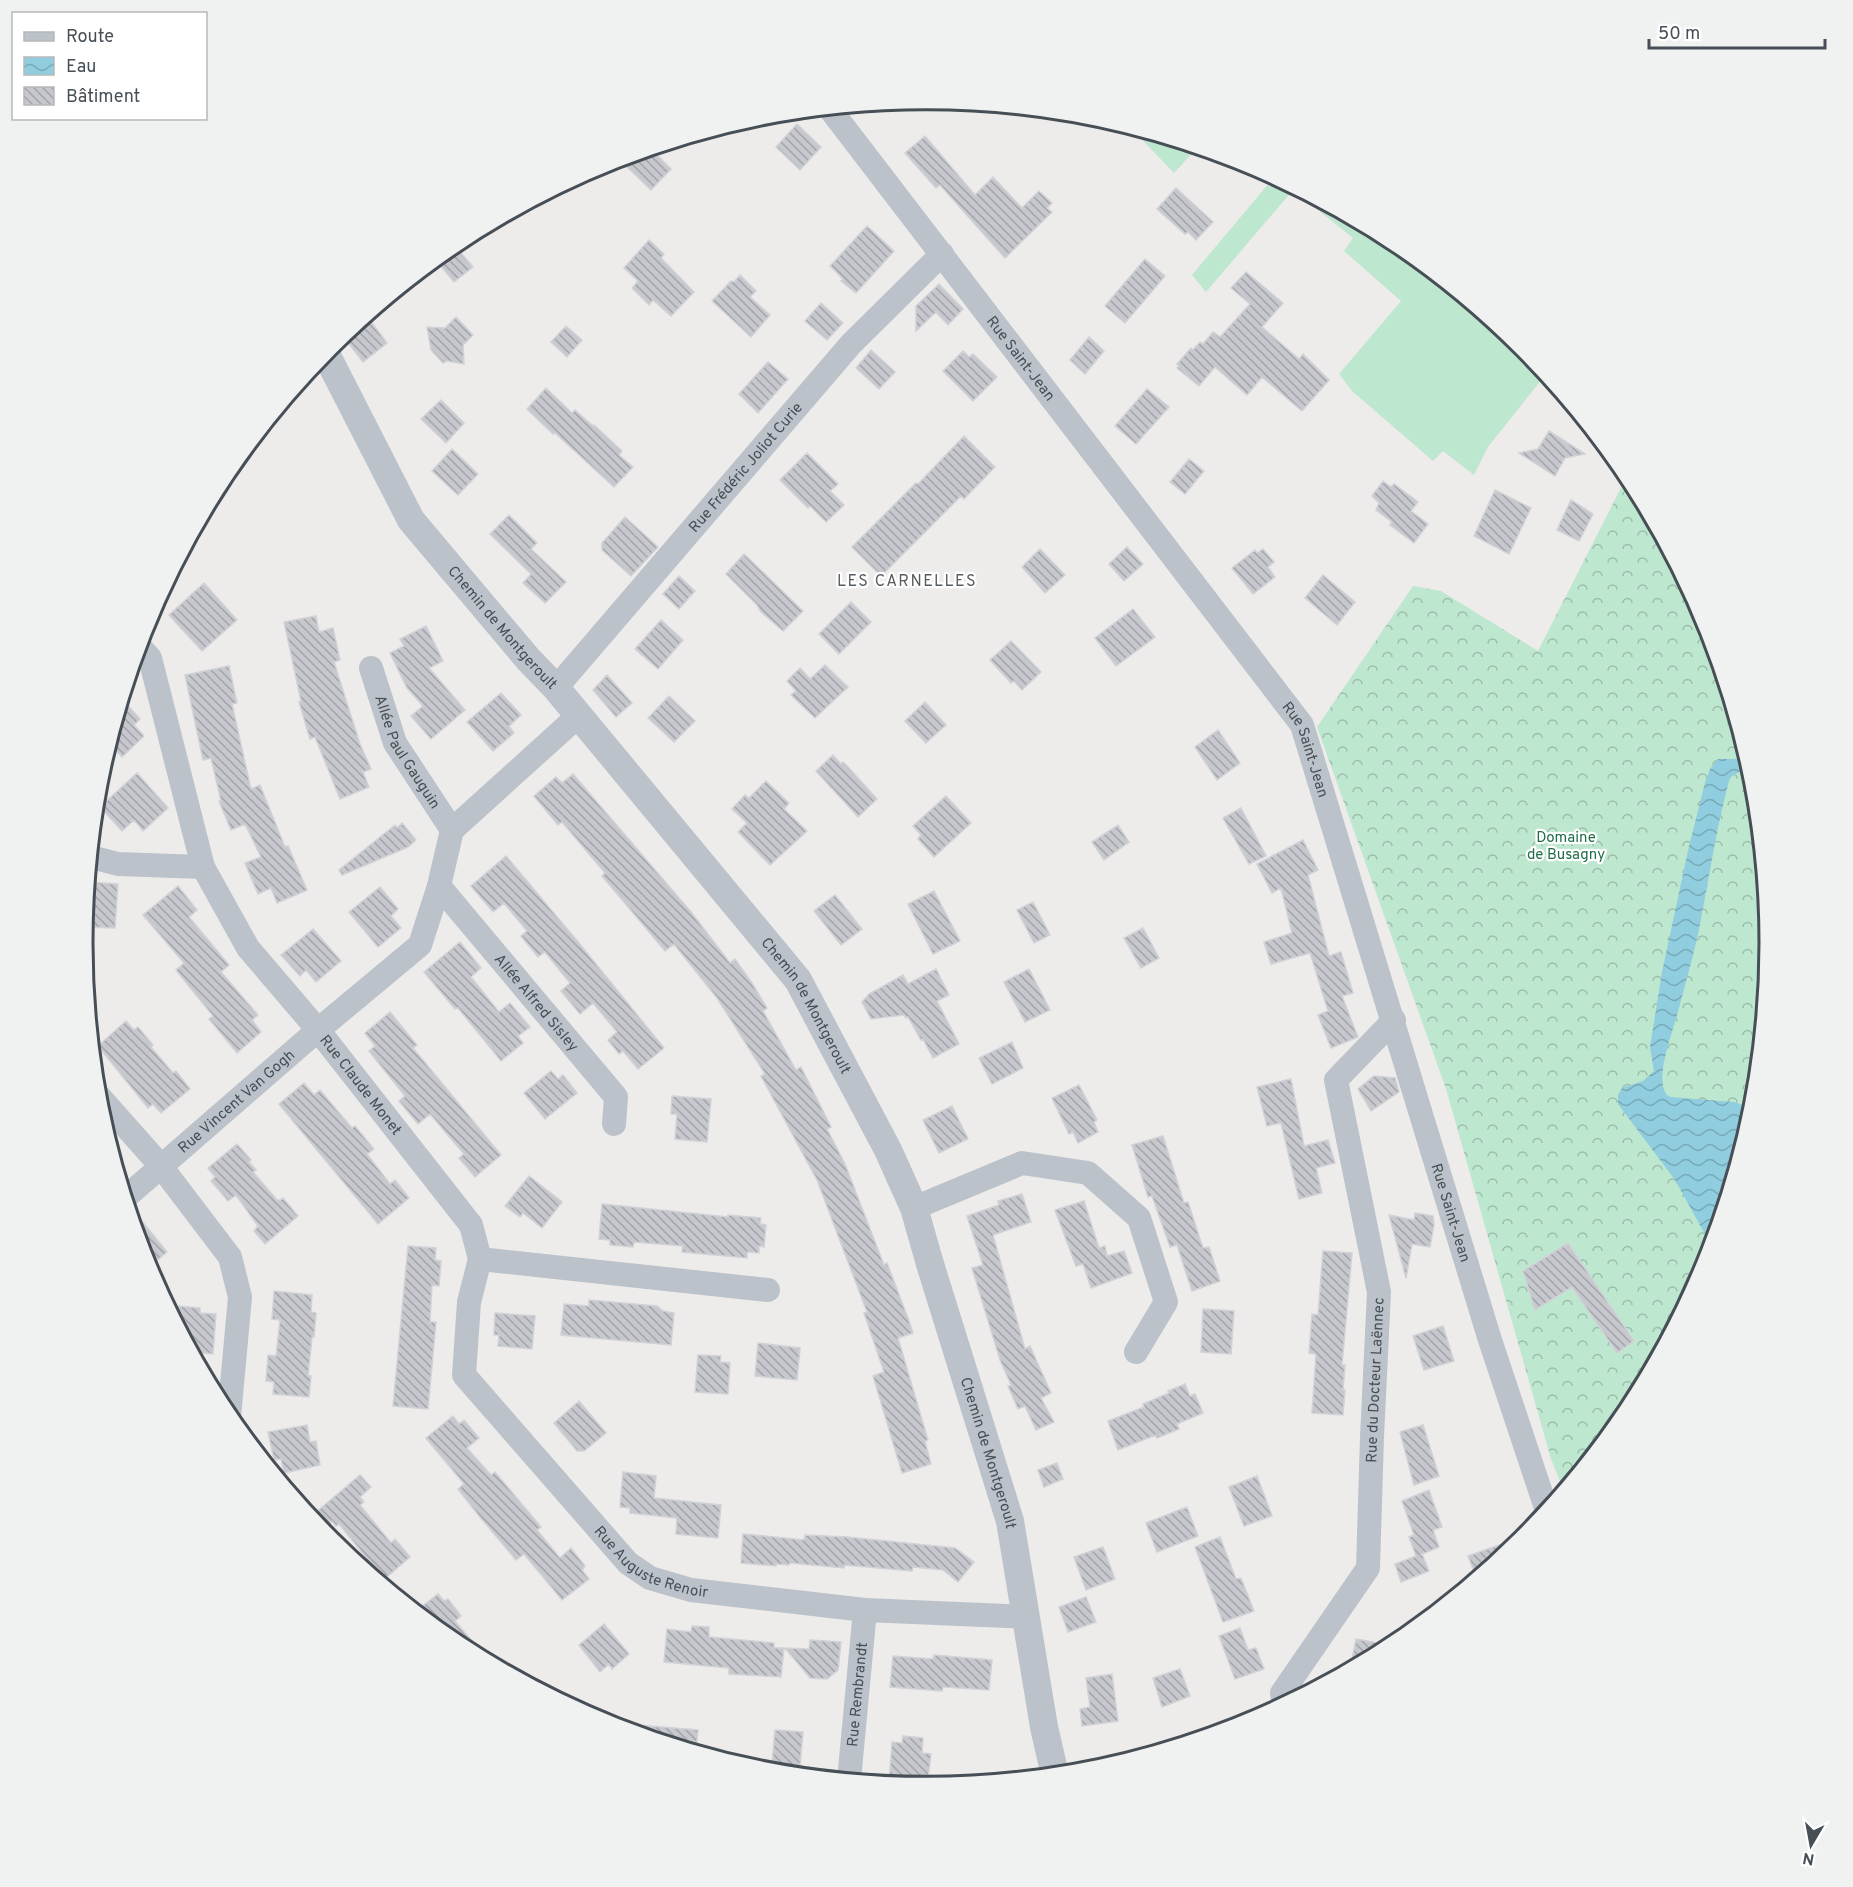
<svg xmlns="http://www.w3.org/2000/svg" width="1853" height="1887" font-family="Overpass,sans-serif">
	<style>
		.grass { fill: #bee7cf }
		.forest { fill: url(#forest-crowns) }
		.water { fill: url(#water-waves) }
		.building { fill: url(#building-back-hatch); stroke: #d0d2d6; stroke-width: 1.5 }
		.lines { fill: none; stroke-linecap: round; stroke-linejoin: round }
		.minor { stroke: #bbc2c9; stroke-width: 24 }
		.tertiary { stroke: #bbc2c9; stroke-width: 28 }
		.labels { text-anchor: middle; stroke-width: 4.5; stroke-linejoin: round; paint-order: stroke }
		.street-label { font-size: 15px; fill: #464e56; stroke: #fff }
		.park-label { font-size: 15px; fill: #216d48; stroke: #fff }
		.neighbourhood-label { font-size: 16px; letter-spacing: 1.5px; fill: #595c5f; stroke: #fff }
		.rim { fill: none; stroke: #464e56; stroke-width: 3 }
	</style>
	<defs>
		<pattern id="forest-crowns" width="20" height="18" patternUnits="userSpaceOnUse" patternTransform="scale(1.5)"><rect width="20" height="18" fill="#bee7cf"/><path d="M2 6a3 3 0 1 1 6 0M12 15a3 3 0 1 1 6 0" fill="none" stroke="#9cbdab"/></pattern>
		<pattern id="water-waves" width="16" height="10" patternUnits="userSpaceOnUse" patternTransform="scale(1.5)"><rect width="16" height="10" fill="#90cddf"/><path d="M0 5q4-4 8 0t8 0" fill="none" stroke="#77a9b8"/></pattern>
		<pattern id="building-back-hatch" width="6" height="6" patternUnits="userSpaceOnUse" patternTransform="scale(1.5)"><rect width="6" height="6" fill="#c7c7ce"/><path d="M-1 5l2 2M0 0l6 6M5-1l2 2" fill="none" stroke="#a3a4aa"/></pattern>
	</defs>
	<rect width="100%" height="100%" fill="#eeebeb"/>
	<!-- grass -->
	<path class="grass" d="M1131 128 1197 148 1174 173Z
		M1274 177 1396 242 1524 347 1546 374 1488 447 1474 475 1443 451 1433 461 1352 391 1339 374 1401 301 1344 251 1353 238 1293 190 1206 292 1192 275Z"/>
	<!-- forest -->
	<path class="forest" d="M1628 474 1706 621 1754 779 1770 943 1754 1108 1706 1267 1628 1413 1564 1491 1551 1459 1446 1089 1317 727 1413 586 1441 591 1538 651Z"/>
	<!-- water -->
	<path class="water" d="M1718 759H1748L1750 765 1731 777 1729 781C1715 833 1708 886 1697 939 1691 964 1684 989 1677 1015 1673 1032 1651 1086 1670 1097L1734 1102 1754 1109 1712 1247 1675 1180 1618 1104V1095L1622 1088 1643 1081 1654 1071 1650 1047 1662 972 1689 846 1705 783 1710 769Z"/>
	<!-- building -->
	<path class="building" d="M797 124 821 147 800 170 776 147Z
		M925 136 975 195 993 177 1022 208 1039 191 1052 203 1047 208 1052 212 1005 258 940 185 936 188 905 153Z
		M651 149 671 169 651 190 619 159Z
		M1176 188 1213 222 1196 240 1188 232 1185 234 1157 209Z
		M867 226 894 251 856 293 841 281 843 279 830 266Z
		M649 240 664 254 661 258 694 292 671 316 653 300 649 305 632 288 638 281 624 268Z
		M454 245 473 267 454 282 436 260Z
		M1145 259 1165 276 1125 323 1105 306Z
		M1246 272 1283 303 1262 327 1299 359 1303 354 1329 380 1302 411 1262 377 1247 395 1215 367 1199 386 1177 368 1179 366 1177 364 1191 348 1193 350 1200 342 1203 344 1213 332 1220 337 1250 304 1231 288Z
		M740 275 756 291 750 297 770 315 751 337 712 301 731 281 734 282Z
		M939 284 963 309 948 325 936 312 916 331V306Z
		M821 303 843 323 827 340 805 321Z
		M367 316 387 343 363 362 343 336Z
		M456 317 473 335 463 345 464 364 447 361 443 363 431 350 427 327 445 328Z
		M566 326 582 340 567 357 551 342Z
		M1089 337 1104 351 1085 374 1070 360Z
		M871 350 895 372 879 389 856 368Z
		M963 351 969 357 973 354 997 377 973 401 943 371Z
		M768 362 788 379 758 413 739 394Z
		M546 388 572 413 575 410 593 426 594 425 622 451 619 455 633 467 614 487 555 433 553 434 527 409Z
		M1147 389 1169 407 1136 444 1115 426Z
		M441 400 464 423 446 443 421 419Z
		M1549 431 1585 454 1565 458 1555 476 1519 453 1538 449Z
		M964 436 995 467 964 499 961 496 881 576 852 547 916 483 918 484Z
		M452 449 478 474 458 495 432 471Z
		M807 453 838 484 830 491 844 505 826 522 810 506 808 508 780 480Z
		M1189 459 1204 471 1185 494 1170 482Z
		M1383 481 1391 487 1394 484 1418 502 1411 511 1428 524 1414 543 1390 525 1392 522 1376 510 1379 503 1372 496Z
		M1495 490 1531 508 1509 554 1474 536Z
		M1571 500 1593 514 1579 541 1557 530Z
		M509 515 537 543 531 549 566 582 545 603 523 583 531 574 490 534Z
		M625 517 658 547 631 576 602 550V543Z
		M1127 547 1143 564 1124 581 1109 564Z
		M1040 549 1065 575 1045 593 1022 567Z
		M1263 549 1274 562 1268 567 1275 577 1253 594 1232 568 1255 550 1257 553Z
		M744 554 803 611 783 631 761 612 757 605 726 574Z
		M1323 575 1355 602 1337 625 1305 598Z
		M679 576 695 591 679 609 663 594Z
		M204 583 237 620 202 651 169 615Z
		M851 602 871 622 839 654 819 634Z
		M1133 609 1155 637 1116 666 1095 638Z
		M316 616 319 632 333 628 340 660 334 662 360 744 371 769 363 772 369 787 340 799 315 737 310 739 299 702 301 701 284 622Z
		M661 620 683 640 658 669 635 649Z
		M426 626 443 661 429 668 465 710 431 739 411 716 423 706 407 688 390 653 404 646 400 639Z
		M1011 641 1041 672 1022 690 1014 681 1011 683 990 660Z
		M825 665 848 687 815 718 791 695 796 691 787 681 800 668 810 679Z
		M229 666 237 703 232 704 251 789 260 785 285 847 288 846 307 890 277 903 271 888 258 894 245 863 261 857 245 824 231 830 219 801H221L211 758 203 760 185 675Z
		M607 675 632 703 616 717 593 690Z
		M501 693 521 715 509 726 514 733 493 751 467 722Z
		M669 696 695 721 674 742 648 718Z
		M123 700 140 719 134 725 144 736 122 757 112 746 108 750Z
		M925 702 946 725 926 743 905 721Z
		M1218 730 1240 763 1217 780 1195 747Z
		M833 755 841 764 843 762 849 768 877 799 858 817 816 771Z
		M137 773 168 808 143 831 134 820 122 831 100 807Z
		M573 774 691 912 730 963 735 959 752 983 767 1008 763 1011 796 1070 801 1067 831 1127 827 1129 845 1164 884 1265 887 1263 908 1318 913 1333 898 1338 928 1440 925 1441 931 1464 902 1473 873 1376 884 1372 864 1313 867 1312 817 1180 761 1076 765 1074 717 998 674 944 665 951 602 876 605 873 562 822 558 825 534 796 556 777 562 783Z
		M766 781 789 803 784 809 807 831 770 865 738 832 747 823 732 809 745 795 749 798Z
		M946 796 971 823 934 857 918 839 921 835 913 826Z
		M1241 808 1266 856 1249 864 1223 818Z
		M402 823 416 840 408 847 342 875 339 870 395 825 397 828Z
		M1118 825 1129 842 1104 860 1092 842Z
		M1303 840 1318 870 1308 875 1329 956 1341 952 1353 993 1342 996 1358 1037 1331 1048 1318 1015 1328 1011 1310 953 1271 964 1264 942 1292 933 1281 888 1272 893 1257 864Z
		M506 856 579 943 664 1048 638 1069 623 1051 619 1054 608 1040 617 1032 593 1003 580 1014 561 991 570 983 545 952 538 957 521 936 527 931 504 903 493 912 471 886Z
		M89 882 118 884 115 928 84 927Z
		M178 886 197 910 189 917 229 965 221 972 258 1015 252 1020 261 1032 237 1053 209 1019 213 1016 176 970 184 963 143 915Z
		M380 887 398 909 391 916 401 928 378 947 349 912Z
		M934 891 960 941 933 954 908 904Z
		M835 895 862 929 841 945 814 911Z
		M1033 902 1050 935 1034 943 1017 910Z
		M1143 928 1159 958 1141 968 1124 938Z
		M313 929 341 961 316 982 306 970 300 976 281 955Z
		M460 942 481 968 471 977 499 1012 510 1003 530 1027 518 1036 523 1043 501 1061 458 1008 455 1009 424 972Z
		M936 969 949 995 937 1001 959 1044 933 1058 923 1039 921 1040 908 1017 906 1018 904 1015 871 1019 862 1002 869 994 903 975 908 984Z
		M1029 969 1050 1010 1025 1022 1004 982Z
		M390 1012 417 1045 413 1048 501 1155 475 1177 459 1158 464 1154 430 1114 418 1124 399 1101 405 1096 369 1051 375 1046 365 1033Z
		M126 1021 134 1030 138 1027 153 1045 151 1047 173 1073 176 1071 190 1089 161 1113 153 1104 148 1108 98 1046Z
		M1012 1042 1023 1068 992 1084 979 1058Z
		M551 1071 558 1079 563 1075 577 1093 545 1119 524 1093Z
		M1374 1076 1395 1078 1399 1092 1371 1111 1358 1089Z
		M1291 1079 1304 1146 1328 1140 1335 1163 1316 1168 1322 1193 1299 1199 1281 1123 1267 1126 1257 1087Z
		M304 1083 314 1095 320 1090 352 1128 355 1126 374 1149 367 1154 390 1184 395 1180 409 1198 378 1224 279 1104Z
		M1079 1085 1097 1120 1094 1122 1098 1132 1078 1143 1073 1132 1069 1134 1052 1098Z
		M672 1096 711 1099 707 1142 675 1139 677 1114H671Z
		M952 1106 968 1139 939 1153 923 1120Z
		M1163 1136 1184 1203 1188 1202 1203 1248 1209 1247 1220 1281 1192 1291 1177 1245 1170 1247 1152 1196 1148 1197 1132 1145Z
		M237 1144 251 1160 249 1162 256 1170 253 1172 278 1201 283 1198 298 1216 265 1244 254 1231 258 1226 236 1195 228 1201 211 1181 215 1177 208 1168Z
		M529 1176 562 1202 542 1228 523 1213 520 1217 505 1206Z
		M1022 1194 1031 1222 993 1235 1025 1349 1030 1346 1051 1393 1041 1398 1054 1422 1036 1430 1025 1406 1018 1409 1008 1386 1011 1385 1000 1360 972 1268 983 1265 967 1216 999 1205 998 1201Z
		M1084 1201 1099 1248 1105 1246 1107 1256 1124 1251 1132 1273 1091 1288 1083 1264 1076 1266 1055 1210Z
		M602 1204 728 1217V1215L761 1218 760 1224 766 1225 764 1247 759 1246V1253L747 1252V1258L682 1252 683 1246 634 1242 633 1247 610 1245V1240L599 1239Z
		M132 1209 167 1252 148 1268 130 1211Z
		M1415 1213 1433 1216 1434 1225 1430 1247 1412 1244 1406 1278 1389 1215 1414 1220Z
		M1568 1243 1634 1341 1617 1353 1572 1287 1535 1310 1523 1271Z
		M408 1246 436 1248 435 1260 441 1261 439 1286 432 1285 430 1322H436L428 1409 393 1406Z
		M1323 1251 1352 1253 1342 1365H1345L1343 1390H1345L1343 1415 1312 1413 1316 1354 1309 1353 1312 1314 1318 1315Z
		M274 1291 312 1295 311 1312 316 1313 314 1337H312L308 1376H311L309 1397 273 1394 274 1382 266 1381 268 1355 276 1356 280 1320 272 1319Z
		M589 1300 657 1306 663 1311 674 1313 671 1345 561 1335 564 1304 589 1306Z
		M176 1306 200 1308V1313L216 1314 213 1354 192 1352 174 1318Z
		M1203 1309 1234 1311 1231 1354 1201 1352Z
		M495 1313 535 1316 532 1349 498 1346 499 1335H494Z
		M1443 1326 1454 1361 1424 1370 1413 1336Z
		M758 1343 800 1348 797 1380 755 1376Z
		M698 1355 721 1356 720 1362 730 1363 728 1394 695 1392Z
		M1185 1384 1190 1396 1195 1394 1203 1413 1177 1424 1179 1429 1157 1438 1156 1435 1118 1450 1108 1421 1144 1407 1143 1404 1169 1393 1168 1391Z
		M579 1401 606 1433 584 1451H577L554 1423Z
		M453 1416 459 1424 464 1420 479 1438 467 1448 491 1475 495 1472 541 1527 537 1530 560 1558 571 1548 585 1566 582 1570 589 1579 562 1600 524 1554 516 1560 479 1516 458 1489 464 1484 426 1438Z
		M307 1425 310 1442 316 1441 320 1465 284 1473 281 1459 274 1460 268 1432Z
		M1423 1425 1439 1476 1414 1485 1400 1432Z
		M1057 1463 1063 1479 1044 1487 1038 1470Z
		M623 1472 656 1476 654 1498 721 1505 718 1538 676 1534 677 1518 630 1513V1508L620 1507Z
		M360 1475 371 1487 360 1497 364 1502 360 1505 391 1543 395 1539 410 1557 381 1582 367 1571 370 1568 366 1563 369 1561 339 1524 336 1526 332 1521 327 1526 315 1513Z
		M1257 1476 1272 1516 1244 1526 1229 1487Z
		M1429 1490 1442 1527 1433 1530 1439 1547 1420 1555 1422 1554 1429 1571 1401 1582 1395 1564 1416 1556 1409 1537 1414 1535 1402 1501Z
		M1187 1507 1198 1536 1157 1552 1146 1523Z
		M743 1534 804 1540 805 1535 847 1537 955 1548 974 1562 958 1582 943 1570 913 1567 912 1571 844 1565V1568L790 1563 789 1565 776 1564V1566L741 1563Z
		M1525 1536 1523 1541 1477 1579 1468 1556Z
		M1220 1537 1236 1579 1241 1578 1254 1611 1223 1622 1195 1547Z
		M1103 1547 1115 1579 1086 1590 1074 1557Z
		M438 1594 444 1601 448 1599 461 1616 455 1621 483 1654 480 1657 457 1645 416 1611Z
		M1086 1597 1096 1622 1068 1632 1059 1607Z
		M604 1624 629 1654 612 1669 609 1664 600 1672 579 1645Z
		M692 1626 709 1627V1637L774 1643V1648H784L781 1677 729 1674V1668L664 1662 667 1629 691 1632Z
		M1240 1628 1248 1650 1256 1648 1264 1669 1235 1679 1219 1636Z
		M1356 1639 1395 1646 1350 1669Z
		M810 1640 841 1642 838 1670 827 1679 810 1678 785 1648 809 1649Z
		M934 1655 992 1660 989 1690 943 1687 942 1691 890 1687 893 1656 933 1659Z
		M1180 1669 1190 1696 1162 1707 1153 1678Z
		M1112 1674 1118 1721 1082 1726 1080 1709 1090 1707 1086 1678Z
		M638 1725 698 1730 696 1751 637 1733Z
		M775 1730 803 1732 800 1766 772 1763Z
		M903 1736 923 1738 922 1753 931 1754 927 1787 889 1784 892 1742 902 1743Z"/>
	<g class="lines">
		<!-- minor -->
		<g class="minor">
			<path id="s1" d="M830 109 1302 725 1490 1340 1547 1511"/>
			<path id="s2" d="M139 646 150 658 203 867 248 948 318 1030 471 1225 480 1259 768 1290"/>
			<path id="s3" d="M371 668 395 743 452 830"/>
			<path id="s4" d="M556 688 851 344 942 254"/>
			<path d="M91 857 118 864 203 867"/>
			<path id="s5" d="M439 886 616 1097 614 1124"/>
			<path d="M97 1094 160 1165 230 1257 240 1297 229 1417"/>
			<path id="s6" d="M126 1197 318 1030 420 945 439 886 452 830 578 716"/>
			<path d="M914 1208 1022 1163 1088 1173 1139 1218 1166 1302 1136 1352"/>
			<path id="s7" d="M480 1259 469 1302 464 1375 628 1563 650 1578 691 1590 865 1610 1027 1617"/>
			<path id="s8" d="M1284 1705 1282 1693 1368 1568 1372 1437 1379 1292 1336 1080 1394 1020"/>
			<path id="s9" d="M849 1780 865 1610"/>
		</g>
		<!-- tertiary -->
		<path class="tertiary" id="s10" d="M325 352 411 520 528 659 556 688 798 980 888 1150 914 1208 930 1264 1010 1521 1044 1727 1055 1775"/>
	</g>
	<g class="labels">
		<!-- street labels -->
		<g class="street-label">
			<text dy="5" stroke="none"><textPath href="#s1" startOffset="314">Rue Saint-Jean</textPath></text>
			<text dy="5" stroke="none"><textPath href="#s4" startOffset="291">Rue Frédéric Joliot Curie</textPath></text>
			<text dy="5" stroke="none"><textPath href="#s10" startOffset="330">Chemin de Montgeroult</textPath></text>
			<text dy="5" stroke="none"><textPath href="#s1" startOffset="800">Rue Saint-Jean</textPath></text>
			<text dy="5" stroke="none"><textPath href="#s3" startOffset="92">Allée Paul Gauguin</textPath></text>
			<text dy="5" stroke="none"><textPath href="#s5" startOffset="152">Allée Alfred Sisley</textPath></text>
			<text dy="5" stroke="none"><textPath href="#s10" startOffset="816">Chemin de Montgeroult</textPath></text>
			<text dy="5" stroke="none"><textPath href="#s2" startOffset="502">Rue Claude Monet</textPath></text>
			<text dy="5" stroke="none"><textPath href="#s6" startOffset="146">Rue Vincent Van Gogh</textPath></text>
			<text dy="5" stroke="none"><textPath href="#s1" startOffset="1286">Rue Saint-Jean</textPath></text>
			<text dy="5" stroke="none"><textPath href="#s8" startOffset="352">Rue du Docteur Laënnec</textPath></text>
			<text dy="5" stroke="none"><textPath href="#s10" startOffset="1302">Chemin de Montgeroult</textPath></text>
			<text dy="5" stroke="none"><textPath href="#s7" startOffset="387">Rue Auguste Renoir</textPath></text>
			<text dy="5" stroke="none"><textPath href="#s9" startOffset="86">Rue Rembrandt</textPath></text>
		</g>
		<!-- park labels -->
		<g class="park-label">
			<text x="1566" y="842">Domaine<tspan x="1566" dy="17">de Busagny</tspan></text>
		</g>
		<!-- neighbourhood labels -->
		<g class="neighbourhood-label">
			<text x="907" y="586">LES CARNELLES</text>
		</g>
	</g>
	<!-- crop -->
	<path d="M0 0H1853V1887H0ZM93 943a833 833 0 1 1 1666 0a833 833 0 1 1-1666 0Z" fill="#f0f1f1" fill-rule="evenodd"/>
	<path class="rim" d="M93 943a833 833 0 1 1 1666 0a833 833 0 1 1-1666 0Z"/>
	<!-- legend -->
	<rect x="12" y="12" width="195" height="108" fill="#ffffff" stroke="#b5b8bb" stroke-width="1.5"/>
	<rect x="24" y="32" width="30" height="9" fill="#bbc2c9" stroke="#b5b8bb" stroke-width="1.5"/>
	<text x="66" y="42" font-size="18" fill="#464e56">Route</text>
	<rect x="24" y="57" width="30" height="18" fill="url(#water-waves)" stroke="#b5b8bb" stroke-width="1.5"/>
	<text x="66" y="72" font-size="18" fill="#464e56">Eau</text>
	<rect x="24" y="87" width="30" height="18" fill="url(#building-back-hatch)" stroke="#b5b8bb" stroke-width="1.5"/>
	<text x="66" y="102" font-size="18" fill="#464e56">Bâtiment</text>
	<!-- north arrow -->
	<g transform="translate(1811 1845) rotate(190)" stroke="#ffffff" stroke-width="4.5" paint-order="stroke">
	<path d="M0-4.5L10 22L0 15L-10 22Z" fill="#464e56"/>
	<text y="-9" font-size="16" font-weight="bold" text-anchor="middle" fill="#464e56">N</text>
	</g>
	<!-- scale -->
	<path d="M1649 39v9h176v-9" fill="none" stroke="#464e56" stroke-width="3"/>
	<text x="1658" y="39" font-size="18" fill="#464e56" stroke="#ffffff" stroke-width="4.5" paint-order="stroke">50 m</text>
</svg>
